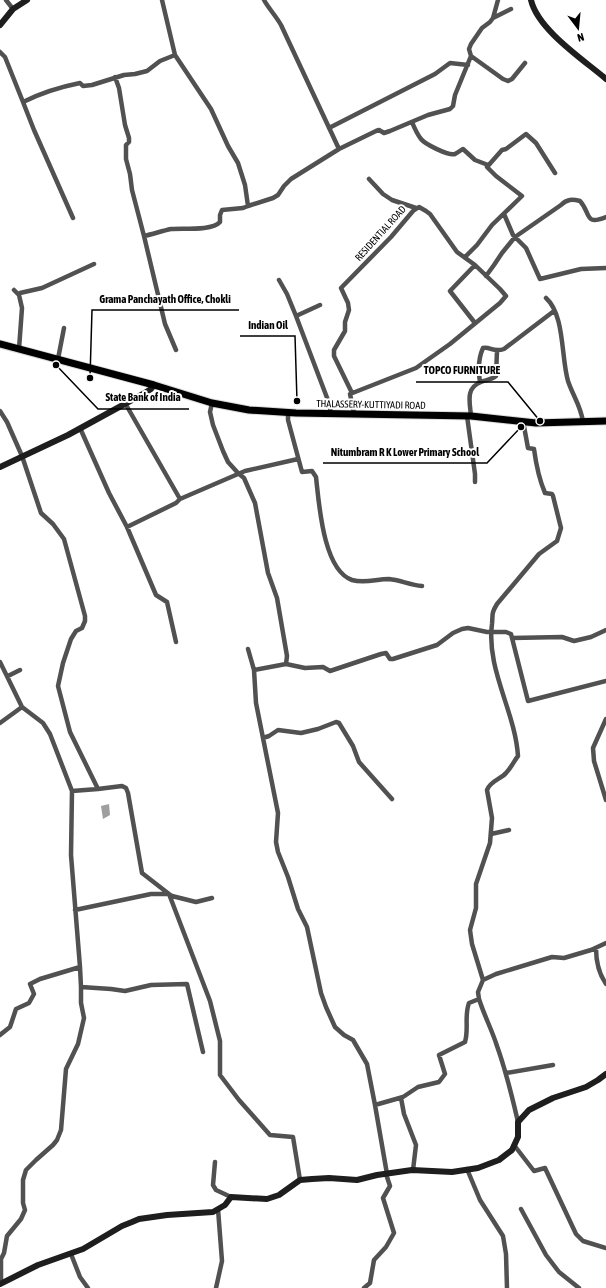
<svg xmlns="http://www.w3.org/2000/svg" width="606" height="1288" font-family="'Asap Condensed',sans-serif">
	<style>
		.water { fill: #9f9f9f }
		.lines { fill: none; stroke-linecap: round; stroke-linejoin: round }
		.primary-casing { stroke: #dbdbdb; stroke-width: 9 }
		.street { stroke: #515151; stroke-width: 4.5 }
		.secondary { stroke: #1e1e1e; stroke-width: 6 }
		.primary { stroke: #000; stroke-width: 7 }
		.labels { text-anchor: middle; stroke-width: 4; stroke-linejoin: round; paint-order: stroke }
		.street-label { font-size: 10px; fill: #000; stroke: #fff }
		.leader { fill: none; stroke: #000; stroke-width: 1.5 }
		.callout-dot { fill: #000; stroke: #fff; stroke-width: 1.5 }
		.callout-label { font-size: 11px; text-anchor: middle; font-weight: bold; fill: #000; stroke: #fff; stroke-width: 4; stroke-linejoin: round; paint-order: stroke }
	</style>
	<rect width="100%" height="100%" fill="#fff"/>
	<!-- water -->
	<path class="water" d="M109 804 110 815 103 819 101 806Z"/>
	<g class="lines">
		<defs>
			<path id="primary" d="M0 344 154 385 212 403 249 410 296 413 471 416 536 423 606 421"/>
		</defs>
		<!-- primary casing -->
		<use href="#primary" class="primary-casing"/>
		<!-- street -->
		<path class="street" d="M6 0 13 9
			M162 0 175 55
			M264 0C269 9 276 16 281 25L339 149
			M493 18 498 0
			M0 52 5 57 23 102C41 93 60 87 80 83L83 86 92 85 124 75 135 74 147 71 160 61 175 55 211 109 228 146 238 163 245 185 248 206 273 198 278 195 284 186 291 179 339 149 376 131 379 130 384 133 390 131 428 115 450 109 453 106 455 95 471 56 469 49 471 44 482 28 490 22 493 18 511 9
			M471 56 503 79 508 81 512 79 525 63
			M115 77 119 88 125 125 129 138V142L126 145V159L130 174 132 190 144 236
			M23 102 34 130 73 218
			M412 122C414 127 417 134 421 139 425 144 448 156 455 154 457 153 461 150 463 149L475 160 488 165
			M329 128 435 74 450 63 468 65
			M369 179 383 194 392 200 416 208
			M504 214 513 235 526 248 540 279 581 269 606 268
			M465 257 477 245 492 225 522 196 496 176 487 167 502 150 506 149 526 134 536 143 555 173
			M486 276 494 265 502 253 515 237 561 205C567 199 572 199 580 201 591 213 584 226 606 217
			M279 280 287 294 296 316 329 403 331 413
			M14 290 19 295
			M546 298C565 315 561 358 568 381 573 396 581 406 583 422
			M296 316 320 305
			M475 323 450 291 475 265
			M19 349 22 308 19 295 20 293 42 288 94 264
			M176 350 165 324 144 236C153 234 162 231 171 229 183 228 212 231 220 222V215L222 210 243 208 248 206
			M58 359 64 328
			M480 382C478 370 478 359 483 348 490 346 493 353 504 349L554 311
			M352 393 334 356V350L345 331V322L349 310 348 303 341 288 391 237 413 211 419 207 426 211 430 214 457 252 475 265 500 289 506 296 500 303 450 344 416 368 350 394 354 413
			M125 403 180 499 176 503 127 527
			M212 403 210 412 213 425 223 451 228 462 238 473 244 478 255 503 268 573 277 598 287 656 286 664 305 668 323 667 330 671 381 654 386 653 390 659H393L437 645 453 633 462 629 468 628 487 632H506L511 634 528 701 606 681
			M0 411 7 422 22 456 41 513 53 524 64 539 85 616V621L82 628 76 631 71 639 63 663 58 686 70 732 98 789 122 786 126 788 128 793 142 873 169 894 210 1001 220 1041V1075L239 1100 270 1135 293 1137 300 1180
			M288 413V420L302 472 312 471 316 477C319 503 323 570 352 580 365 584 376 579 389 579 400 580 410 585 422 586
			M467 416 475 474V482
			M471 416C470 403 465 388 481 382 486 380 491 380 496 376L497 351
			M80 428 109 493 127 527 156 595 167 602 176 642
			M180 499 245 471 298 459
			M512 638 562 637 574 641 591 637 606 630
			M248 649 254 670
			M0 662 22 707 43 723 50 734 72 791 71 855 80 967 81 987
			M286 664 254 670 256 703 278 813 276 842 278 852 288 877 298 909 307 927 321 993 326 1007 335 1027 344 1035 353 1040 367 1064 375 1105 403 1097 418 1087 439 1082 445 1074 439 1055 465 1042C469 1029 464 1016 469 1003L479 999 478 992 483 980 496 974 552 957 564 958 591 950 606 943
			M8 676 20 670
			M606 719 593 748 594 761 606 800
			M0 723 22 707
			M263 738 269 736 278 730 301 733 318 729 336 722 339 723 353 746 359 762 392 799
			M72 791 98 789
			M491 834 509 830
			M75 910 151 894H169L172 896 196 902 212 898
			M596 948C596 960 599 974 606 984
			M483 980 472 944 470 930 476 908V884L490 843 492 818 487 790C490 781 501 779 506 773 511 768 514 761 518 756 515 711 486 669 492 624 493 614 491 614 497 604L539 554 557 541 561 528 553 496 552 494 545 493C539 479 536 464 534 449L528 448 523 421
			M479 999C484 1015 492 1030 497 1046 506 1071 512 1096 518 1122
			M0 1035 10 1027 16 1009 29 1003 34 994 30 984 40 979 80 967
			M506 1073 553 1065
			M401 1098 404 1114 416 1145 413 1170
			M375 1105 387 1174
			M514 1145 534 1171 545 1168 576 1234 583 1241 606 1248
			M215 1162 213 1185 216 1190 231 1197
			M467 1169 480 1200 503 1236 506 1254 507 1288
			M521 1209 546 1255 559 1272 579 1288
			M71 1254 80 1277 88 1288
			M1 1283V1259L4 1253 7 1236 21 1219 25 1210 23 1203V1180L26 1170 36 1160 53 1145 57 1140 61 1130 66 1069 78 1044 84 1018 81 1003V987L111 989 125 991 151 985 187 984 203 1052
			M216 1288 222 1261 218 1209
			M364 1288 370 1283 374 1260 386 1247 394 1233 383 1198 390 1186 386 1174"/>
		<!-- secondary -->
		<path class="secondary" d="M531 0C538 30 584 60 606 79
			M0 25 13 9 27 0
			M0 467 68 435 143 394 151 389 154 385
			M0 1284 38 1265 83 1249 122 1226 132 1222 139 1219 167 1215 213 1212 225 1205 231 1197 267 1199 279 1195 300 1180 312 1179 329 1178 357 1180 377 1175 412 1170 452 1172 478 1168 499 1160 512 1150 518 1137V1122L529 1110 553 1098 586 1087 598 1080 606 1074"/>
		<!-- primary -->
		<use href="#primary" class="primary"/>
	</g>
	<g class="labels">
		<!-- street labels -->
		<g class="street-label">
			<text transform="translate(380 233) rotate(-48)" y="4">RESIDENTIAL ROAD</text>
			<text transform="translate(371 404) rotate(1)" y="4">THALASSERY-KUTTIYADI ROAD</text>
		</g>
	</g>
	<!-- callouts -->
	<path class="leader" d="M90 378L92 310H239M297 401L295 336H240M540 421L508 382H416M56 365L98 409H189M521 427L487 463H323"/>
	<g class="callout-dot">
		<circle cx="90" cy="378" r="4"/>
		<circle cx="297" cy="401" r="4"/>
		<circle cx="540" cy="421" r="4"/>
		<circle cx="56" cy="365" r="4"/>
		<circle cx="521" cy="427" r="4"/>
	</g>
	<g class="callout-label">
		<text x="165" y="303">Grama Panchayath Office, Chokli</text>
		<text x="268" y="329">Indian Oil</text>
		<text x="462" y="374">TOPCO FURNITURE</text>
		<text x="143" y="401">State Bank of India</text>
		<text x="405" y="456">Nitumbram R K Lower Primary School</text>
	</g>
	<!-- north arrow -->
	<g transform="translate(578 28) rotate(164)" stroke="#ffffff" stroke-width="3" paint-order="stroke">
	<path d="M0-3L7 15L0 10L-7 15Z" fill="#000000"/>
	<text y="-6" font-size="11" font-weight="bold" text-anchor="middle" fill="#000000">N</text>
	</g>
</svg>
